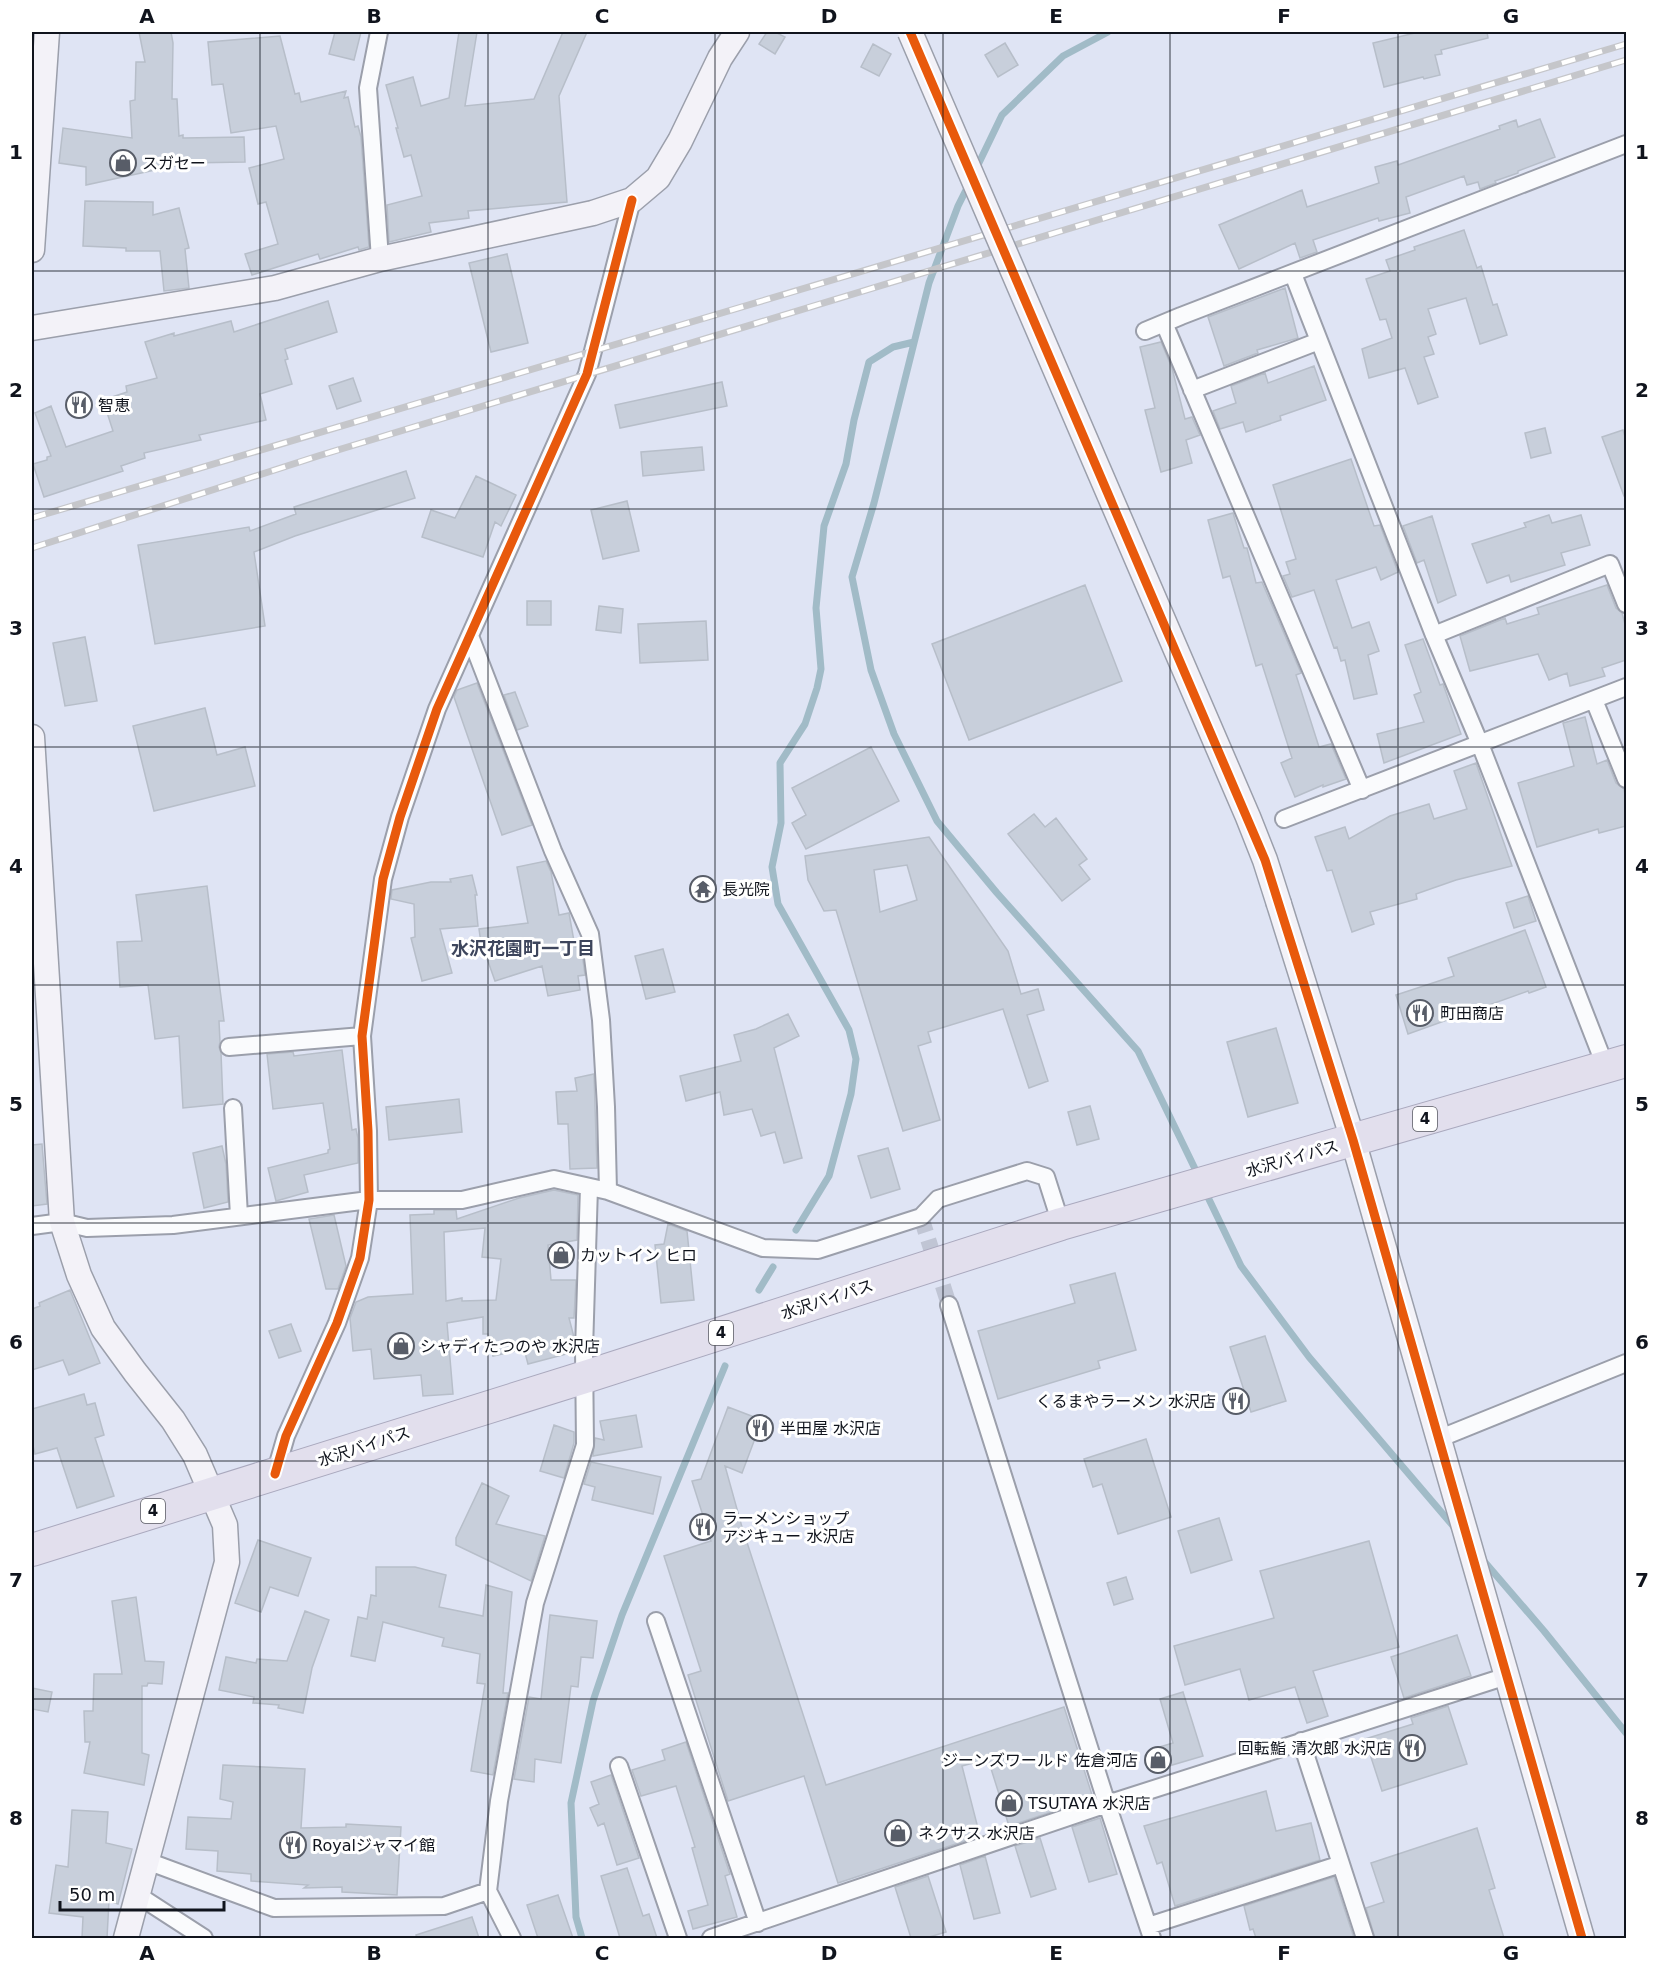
<svg xmlns="http://www.w3.org/2000/svg" width="1658" height="1970" font-family="'DejaVu Sans','Noto Sans JP',sans-serif">
	<style>
		.lines { fill: none; stroke-linecap: round; stroke-linejoin: round }
		.stream { stroke: #a1bbc7; stroke-width: 7 }
		.building { fill: #c8cfdb; stroke: #b7bec9; stroke-width: 1.5; fill-rule: evenodd }
		.street-tunnel { stroke: #c0c5d4; stroke-width: 16; stroke-dasharray: 16 8; stroke-linecap: butt }
		.street-casing { stroke: #9b9fab; stroke-width: 20 }
		.secondary-casing { stroke: #9b9fab; stroke-width: 27 }
		.highway-casing { stroke: #aaa9be; stroke-width: 34 }
		.street { stroke: #fafbfd; stroke-width: 16 }
		.secondary { stroke: #f3f2f8; stroke-width: 24 }
		.highway { stroke: #e2dfed; stroke-width: 32 }
		.rail-casing { stroke: #c5c6ca; stroke-width: 7 }
		.rail { stroke: #fff; stroke-width: 4.5; stroke-dasharray: 14; stroke-linecap: butt }
		.secondary-bridge-casing { stroke: #9b9fab; stroke-width: 27; stroke-linecap: butt }
		.secondary-bridge { stroke: #f3f2f8; stroke-width: 24 }
		.cycleway-casing { stroke: #fff; stroke-width: 13 }
		.cycleway { stroke: #e8590c; stroke-width: 9 }
		.grid { fill: none; stroke: #10141d; stroke-width: 1.5; stroke-opacity: 0.55 }
		.labels { text-anchor: middle; stroke-width: 6; stroke-linejoin: round; paint-order: stroke }
		.shield { fill: #fff; stroke: #585a61; stroke-width: 1.5 }
		.shield-label { font-size: 15px; font-weight: bold; fill: #10141d }
		.poi-label { font-size: 16px; fill: #10141d; stroke: #fff; text-anchor: start }
		.street-label { font-size: 16px; fill: #10141d; stroke: #fff }
		.neighbourhood-label { font-size: 18px; font-weight: bold; fill: #3d455c; stroke: #fff }
		.neatline { fill: none; stroke: #10141d; stroke-width: 2 }
		.grid-label { font-size: 20px; text-anchor: middle; font-weight: bold; fill: #10141d }
	</style>
	<rect width="100%" height="100%" fill="#dfe4f4"/>
	<g class="lines">
		<!-- stream -->
		<path class="stream" d="M976 169 1002 115 1063 56 1108 32
			M969 184 958 206 929 283 874 503 852 577 871 670 894 734 937 821 997 893 1138 1051 1198 1175
			M1205 1191 1241 1266 1309 1357 1454 1527
			M796 1230 829 1176 851 1094 856 1059 849 1030 778 904 772 867 781 823 780 763 805 724 817 688 821 669 816 608 824 526 846 464 854 420 869 362 893 347 914 342
			M759 1290 773 1267
			M1483 1560 1544 1631 1626 1733
			M582 1938 576 1917 571 1803 593 1701 622 1615 725 1366"/>
	</g>
	<!-- building -->
	<path class="building" d="M139 32H171L173 43 172 99H177L179 136 183 135V138L244 137 245 162 187 163 86 185V167L59 163 63 128 132 138 130 101 135 100 136 62H145Z
		M335 32H361L354 60 329 54Z
		M459 32H477L465 106 534 99 563 32H587L559 96 567 202 468 211 469 218 429 223 431 232 389 242 387 205 422 196 411 155 404 157 396 128H398L386 85 413 77 421 106 449 98Z
		M767 32H775L785 37 775 54 759 44Z
		M1419 32H1487L1488 38 1441 50 1442 54 1435 55 1440 75 1424 79 1423 77 1384 87 1373 43Z
		M280 36 295 94 299 93 301 102 346 91 344 98 348 97 355 127 358 126 361 137 369 247 359 250 358 247 320 259 318 254 252 275 245 254 278 244 266 202 258 204 249 168 284 159 276 126 231 133 223 84 212 85 208 42Z
		M1005 43 1018 65 998 77 985 55Z
		M873 44 891 54 879 76 861 67Z
		M1540 119 1555 157 1518 171V173L1495 181 1496 183 1480 189 1478 182 1467 185 1464 176 1406 197 1410 213 1379 221 1378 218 1313 240 1317 252 1314 253 1300 258 1295 243 1239 269 1219 225 1302 190 1307 207 1379 183 1375 167 1397 161 1398 165 1500 129 1499 126 1516 120 1518 127Z
		M85 201 153 202V215L179 208 189 248 185 249 189 288 164 291 160 251H126V248L83 246Z
		M1464 230 1477 268 1481 266 1493 305 1497 304 1507 335 1480 344 1466 298 1428 309 1436 334 1428 337 1434 354 1424 357 1438 397 1418 404 1405 368 1369 378 1362 349 1392 338 1386 319 1380 320 1366 279 1390 271 1386 260 1415 250 1414 247Z
		M507 254 528 343 491 352 469 263Z
		M1285 288 1298 338 1257 350 1258 353 1224 366 1208 317Z
		M328 301 337 332 285 349 288 359 285 360 292 384 260 394 266 420 199 435 201 440 144 453 145 458 121 466 123 471 44 497 33 464 47 460V457L51 456 35 413 51 406 66 447 113 431 103 400 127 392 126 386 157 378 145 342 174 333V336L231 321 234 332Z
		M1161 342 1172 368 1185 419 1192 417 1200 435 1186 440 1192 463 1161 472 1145 410 1155 408 1140 347Z
		M1314 366 1326 400 1280 416 1281 420 1246 432 1243 422 1220 429 1213 411 1236 403 1231 386 1265 373 1268 383Z
		M353 378 361 401 337 409 329 386Z
		M722 382 727 406 620 428 615 405Z
		M1545 428 1551 453 1531 458 1525 433Z
		M1623 430 1626 440V496H1624L1602 437Z
		M702 447 704 470 643 476 641 452Z
		M1351 459 1374 526 1380 525 1398 572 1381 580 1376 567 1336 580 1352 628 1369 622 1379 651 1368 655 1377 694 1354 699 1345 660 1341 661 1337 647 1334 648 1314 590 1292 597 1283 576 1290 574 1286 562 1296 559 1273 485Z
		M406 471 415 498 295 536 254 552 265 626 155 644 138 545 249 527 250 531 296 514 294 507Z
		M476 476 516 495 501 526 495 522 483 557 422 537 431 510 455 518Z
		M627 501 639 551 603 559 591 510Z
		M1233 513 1244 548H1247L1256 583 1262 582 1301 673 1296 675 1319 747 1331 744 1346 779 1323 787V785L1295 797 1281 763 1292 758 1262 664 1256 666 1230 576 1223 578 1208 520Z
		M1549 515 1552 523 1581 515 1590 545 1561 553 1565 565 1511 582 1509 575 1487 583 1472 544 1526 527 1524 523Z
		M1432 516 1456 595 1438 603 1424 560 1417 563 1403 526Z
		M1085 585 1122 681 969 740 932 644Z
		M1607 585 1616 608 1622 613 1626 628V660L1602 668 1605 676 1570 686 1567 673 1549 680 1538 654 1470 671 1460 636 1505 618 1507 624 1539 614 1537 608Z
		M527 601H551V625H527Z
		M599 606 623 609 621 633 596 630Z
		M706 621 708 660 640 663 638 624Z
		M85 637 97 701 65 706 53 643Z
		M1423 639 1440 685 1443 684 1461 734 1384 763 1377 734 1424 722 1414 695 1421 692 1405 645Z
		M477 683 532 825 502 835 454 697 457 690Z
		M515 692 528 726 517 730 504 695Z
		M205 708 217 755 245 747 255 786 154 811 133 726Z
		M1585 717 1597 764 1607 760 1616 783 1624 789 1626 801V826L1599 833 1598 829 1537 847 1518 783 1574 766 1563 723Z
		M871 747 899 801 806 849 792 823 806 815 792 788Z
		M1476 763 1512 866 1456 880 1416 894 1417 899 1370 912 1374 924 1352 932 1332 870 1327 871 1315 837 1345 827 1349 839 1390 816 1429 804 1434 819 1467 809 1454 771Z
		M1034 814 1045 827 1056 818 1087 859 1079 865 1090 879 1062 901 1008 834Z
		M929 837 1008 951 1021 994 1038 989 1044 1010 1027 1015 1048 1081 1029 1088 1003 1009 928 1032 931 1042 918 1046 940 1120 903 1131 836 910 824 911 808 880 805 856ZM907 865 917 900 880 912 874 870Z
		M546 861 551 872 559 915 569 913 575 947 581 946 585 975 578 976 580 990 548 996 542 966 495 981 484 950H482L479 929 528 923 517 867Z
		M472 875 477 895H475L478 926 440 929 452 973 422 981 411 938 415 937 414 904 391 899 392 890 431 882H451L450 879Z
		M207 886 224 1021H219L220 1042 219 1047 221 1053 223 1104 183 1108 179 1036 155 1039 148 985 120 987 117 942 142 941 136 895Z
		M1528 896 1536 921 1514 928 1506 903Z
		M1525 930 1546 987 1529 993 1528 991 1408 1034 1396 995 1454 976 1448 958Z
		M663 949 675 992 646 999 635 956Z
		M788 1014 799 1036 774 1048 802 1158 784 1163 775 1132 761 1136 752 1109 724 1115 720 1092 686 1101 680 1076 741 1061 734 1035 756 1029Z
		M1276 1028 1298 1103 1248 1117 1227 1042Z
		M342 1050 352 1130 356 1129 358 1138V1163L304 1175 308 1192 276 1201 268 1168 328 1153V1150L330 1149 323 1103 273 1109 267 1054 293 1052 294 1056Z
		M594 1074 597 1168 570 1169 568 1124H558L556 1092 577 1091 575 1078Z
		M459 1099 462 1132 389 1140 386 1107Z
		M1090 1106 1099 1139 1077 1145 1068 1112Z
		M42 1144 47 1204 32 1206V1145Z
		M222 1146 226 1164 228 1202 204 1208 193 1153Z
		M888 1148 900 1189 871 1198 858 1156Z
		M554 1190 578 1195 577 1240 548 1245 551 1280H576L574 1318H569L574 1337V1352L528 1364 524 1349 493 1356 488 1334H483V1317L447 1323 453 1394 423 1396 421 1375 374 1379 371 1349 353 1351 350 1318 356 1302 368 1297 413 1294 410 1215 434 1214V1210H456L457 1219 519 1198ZM485 1228 482 1257 501 1259 496 1300 462 1301V1298L446 1301 444 1232Z
		M334 1215 346 1266 338 1289H326L309 1219Z
		M668 1224 687 1231 694 1300 661 1303 655 1245 664 1244Z
		M1115 1273 1136 1350 1098 1361 1100 1368 998 1399 978 1331 1075 1303 1070 1285Z
		M70 1290 100 1363 69 1375 63 1360 32 1370V1309L40 1306 39 1303Z
		M291 1324 301 1351 279 1358 269 1331Z
		M1265 1336 1286 1401 1251 1412 1230 1347Z
		M84 1394 87 1405 95 1403 104 1435 95 1438 114 1496 77 1508 57 1448 35 1454 32 1442V1409Z
		M728 1407 762 1420 742 1473 725 1466 742 1527 826 1785 1064 1707 1093 1798 1009 1826 988 1759 962 1766 980 1836 838 1883 804 1776 728 1801 688 1675 701 1671 664 1556 711 1541 692 1481 701 1479Z
		M636 1415 642 1447 593 1456 595 1438 604 1440 600 1421Z
		M554 1425 574 1432V1443L564 1478 540 1471Z
		M1146 1439 1171 1517 1118 1534 1102 1484 1093 1487 1084 1459Z
		M591 1462 661 1477 653 1514 592 1500 595 1487 584 1484Z
		M482 1483 509 1496 496 1524 545 1536 531 1581 456 1545V1538Z
		M1219 1518 1232 1560 1191 1573 1178 1531Z
		M258 1540 311 1558 298 1596 270 1587 261 1612 235 1603Z
		M1369 1541 1399 1647 1313 1671 1328 1716 1307 1723 1295 1687 1249 1700 1240 1669 1185 1685 1174 1646 1274 1618 1260 1571Z
		M376 1567H415L446 1575 439 1607 483 1616 486 1585 512 1592 503 1693H508L493 1775 471 1771 485 1684 477 1683 480 1654 442 1646 444 1638 383 1622 375 1661 351 1656 358 1617 367 1619 371 1595 376 1596Z
		M1126 1577 1133 1599 1114 1605 1107 1583Z
		M136 1597 145 1661 164 1662 162 1684 148 1683 147 1686H142V1753L149 1755 144 1785 84 1773 90 1742H85L84 1711H93L94 1674H122L112 1601Z
		M305 1611 329 1620 312 1668 303 1713 278 1708 279 1705 253 1703 254 1697 219 1690 226 1657 256 1663 257 1659 287 1661Z
		M550 1615 597 1621 593 1658 581 1657 578 1687 571 1686 561 1763 535 1759 534 1782 514 1779 529 1697 541 1699Z
		M1457 1635 1471 1676 1404 1698 1391 1657Z
		M32 1688 52 1692 48 1712 32 1709Z
		M1183 1692 1203 1756 1162 1768 1156 1748 1173 1743 1160 1699Z
		M1448 1706 1467 1764 1382 1791 1365 1739 1413 1724 1411 1718Z
		M686 1742 730 1874 725 1876 737 1917 693 1929 688 1911 708 1905 692 1848 695 1847 676 1786 641 1796 632 1770 665 1760 662 1750Z
		M223 1765 305 1769 301 1828 346 1827V1824L401 1827 397 1895 342 1892V1887L304 1888 308 1885 251 1881V1874L217 1871 218 1851 186 1849 188 1817 231 1819 233 1802 220 1799Z
		M611 1775 639 1858 617 1865 604 1823 598 1826 590 1808 599 1804 591 1782Z
		M1266 1791 1276 1831 1311 1823 1320 1860 1175 1906 1162 1862 1157 1864 1144 1826Z
		M72 1810 108 1812 106 1843 132 1849 118 1904 109 1901 107 1938H82L83 1917 49 1913 56 1865 68 1867Z
		M1100 1818 1117 1874 1089 1882 1072 1827Z
		M1477 1828 1495 1888 1489 1890 1504 1938H1375L1366 1908 1384 1902 1371 1863Z
		M1040 1838 1056 1889 1031 1897 1015 1846Z
		M985 1856 1000 1913 974 1919 960 1865Z
		M627 1868 643 1916 649 1914 657 1938H620L601 1876Z
		M928 1876 946 1932 926 1938H911L895 1887Z
		M1334 1877 1354 1938H1256L1253 1929 1250 1930 1244 1906Z
		M558 1895 573 1938H538L527 1905Z
		M472 1917 479 1938H417L416 1935Z"/>
	<g class="lines">
		<!-- street-tunnel -->
		<path class="street-tunnel" d="M921 1217 949 1305"/>
		<defs>
			<path id="street" d="M379 32 368 88 380 259
				M1293 274 1434 635
				M1164 323 1362 790
				M1145 331 1181 316 1626 144
				M1192 390 1319 341
				M470 636 553 851 590 934 601 1020 606 1107 608 1191
				M1594 700 1626 779
				M1284 819 1626 687
				M229 1047 362 1036
				M1606 1068 1480 744 1434 635 1610 564 1626 604
				M233 1108 239 1216
				M32 1226 62 1222 87 1228 173 1225 369 1200H462L554 1179 608 1191 763 1248 818 1250 921 1217 938 1199 1027 1171 1046 1177 1061 1224
				M949 1305 1107 1804 1152 1938
				M1438 1439 1626 1363
				M275 1474 286 1436 337 1323 360 1258 369 1200 368 1131 362 1036 383 879 400 817 437 709 587 374 632 200
				M656 1621 758 1923
				M1301 1741 1365 1938
				M619 1766 678 1938
				M147 1861 274 1908 444 1906 488 1891 499 1801 535 1603 585 1445 584 1350 589 1187
				M488 1891 512 1938
				M136 1894 204 1938
				M1148 1926 1341 1864
				M711 1938 1107 1804 1507 1676"/>
			<path id="secondary" d="M32 250 47 32
				M32 328 275 288 380 259 593 213 632 200 658 178 680 141 720 58 737 32
				M32 737 62 1222 79 1275 103 1328 135 1372 173 1420 195 1455 225 1525 227 1562 126 1938
				M1279 904 1353 1140 1582 1938"/>
			<path id="highway" d="M32 1550 585 1377 1061 1224 1626 1061"/>
		</defs>
		<!-- street casing -->
		<use href="#street" class="street-casing"/>
		<!-- secondary casing -->
		<use href="#secondary" class="secondary-casing"/>
		<!-- highway casing -->
		<use href="#highway" class="highway-casing"/>
		<!-- street -->
		<use href="#street" class="street"/>
		<!-- secondary -->
		<use href="#secondary" class="secondary"/>
		<!-- highway -->
		<use href="#highway" class="highway"/>
		<defs>
			<path id="rail" d="M32 518 1626 44
				M32 548 318 456 1626 60"/>
		</defs>
		<!-- rail casing -->
		<use href="#rail" class="rail-casing"/>
		<!-- rail -->
		<use href="#rail" class="rail"/>
		<defs>
			<path id="secondary-bridge" d="M910 32 1248 817 1265 860 1279 904"/>
		</defs>
		<!-- secondary-bridge casing -->
		<use href="#secondary-bridge" class="secondary-bridge-casing"/>
		<!-- secondary-bridge -->
		<use href="#secondary-bridge" class="secondary-bridge"/>
		<defs>
			<path id="cycleway" d="M910 32 1265 860 1353 1140 1582 1938
				M275 1474 286 1436 337 1323 360 1258 369 1200 368 1131 362 1036 383 879 400 817 437 709 587 374 632 200"/>
		</defs>
		<!-- cycleway casing -->
		<use href="#cycleway" class="cycleway-casing"/>
		<!-- cycleway -->
		<use href="#cycleway" class="cycleway"/>
	</g>
	<!-- grid -->
	<path class="grid" d="M260 32V1938M488 32V1938M715 32V1938M943 32V1938M1170 32V1938M1398 32V1938M32 271H1626M32 509H1626M32 747H1626M32 985H1626M32 1223H1626M32 1461H1626M32 1699H1626"/>
	<!-- icons -->
	<defs>
		<symbol id="shop-ring" viewBox="-11 -11 22 22"><circle r="9.5" fill="#fff" stroke="#585d68" stroke-width="1.5"/><path d="M-5-2.5h2.3a2.7 3.5 0 0 1 5.4 0H5L5.5 6h-11ZM-1.5-2.5h3a1.5 2.3 0 0 0-3 0Z" fill="#585d68"/></symbol>
		<symbol id="restaurant-ring" viewBox="-11 -11 22 22"><circle r="9.5" fill="#fff" stroke="#585d68" stroke-width="1.5"/><path d="M-5-6h1v4h1v-4h1v4h1v-4h1v5L-1.5 .5V6h-2V.5L-5-1ZM5-6V6H3V1.5H1.5Q1.5-4 5-6Z" fill="#585d68"/></symbol>
		<symbol id="temple-ring" viewBox="-11 -11 22 22"><circle r="9.5" fill="#fff" stroke="#585d68" stroke-width="1.5"/><path d="M0-6L5-2H3V0L6.5 2.5H4V6H1.5V3h-3V6H-4V2.5H-6.5L-3 0V-2H-5Z" fill="#585d68"/></symbol>
	</defs>
	<g fill-rule="evenodd">
		<use href="#shop-ring" x="108" y="148" width="30" height="30"/>
		<use href="#restaurant-ring" x="64" y="390" width="30" height="30"/>
		<use href="#temple-ring" x="688" y="874" width="30" height="30"/>
		<use href="#restaurant-ring" x="1405" y="998" width="30" height="30"/>
		<use href="#shop-ring" x="546" y="1240" width="30" height="30"/>
		<use href="#shop-ring" x="386" y="1331" width="30" height="30"/>
		<use href="#restaurant-ring" x="1221" y="1386" width="30" height="30"/>
		<use href="#restaurant-ring" x="745" y="1413" width="30" height="30"/>
		<use href="#restaurant-ring" x="688" y="1512" width="30" height="30"/>
		<use href="#restaurant-ring" x="1397" y="1733" width="30" height="30"/>
		<use href="#shop-ring" x="1143" y="1745" width="30" height="30"/>
		<use href="#shop-ring" x="994" y="1788" width="30" height="30"/>
		<use href="#shop-ring" x="883" y="1818" width="30" height="30"/>
		<use href="#restaurant-ring" x="278" y="1830" width="30" height="30"/>
	</g>
	<g class="labels">
		<!-- shield labels -->
		<g class="shield">
			<rect x="1413" y="1107" width="24" height="24" rx="4.5"/>
			<rect x="709" y="1321" width="24" height="24" rx="4.5"/>
			<rect x="141" y="1499" width="24" height="24" rx="4.5"/>
		</g>
		<g class="shield-label">
			<text x="1425" y="1124">4</text>
			<text x="721" y="1338">4</text>
			<text x="153" y="1516">4</text>
		</g>
		<!-- poi labels -->
		<g class="poi-label">
			<text x="142" y="169">スガセー</text>
			<text x="98" y="411">智恵</text>
			<text x="722" y="895">長光院</text>
			<text x="1440" y="1019">町田商店</text>
			<text x="580" y="1261">カットイン ヒロ</text>
			<text x="420" y="1352">シャディたつのや 水沢店</text>
			<text x="1216" y="1407" text-anchor="end">くるまやラーメン 水沢店</text>
			<text x="780" y="1434">半田屋 水沢店</text>
			<text x="722" y="1524">ラーメンショップ<tspan x="722" dy="18">アジキュー 水沢店</tspan></text>
			<text x="1392" y="1754" text-anchor="end">回転鮨 清次郎 水沢店</text>
			<text x="1138" y="1766" text-anchor="end">ジーンズワールド 佐倉河店</text>
			<text x="1028" y="1809">TSUTAYA 水沢店</text>
			<text x="918" y="1839">ネクサス 水沢店</text>
			<text x="312" y="1851">Royalジャマイ館</text>
		</g>
		<!-- street labels -->
		<g class="street-label">
			<text transform="translate(1292 1158) rotate(-16)" y="6">水沢バイパス</text>
			<text transform="translate(827 1299) rotate(-18)" y="6">水沢バイパス</text>
			<text transform="translate(364 1446) rotate(-18)" y="6">水沢バイパス</text>
		</g>
		<!-- neighbourhood labels -->
		<g class="neighbourhood-label">
			<text x="523" y="955">水沢花園町一丁目</text>
		</g>
	</g>
	<!-- border -->
	<rect width="1658" height="1970" fill="none" stroke="#ffffff" stroke-width="66"/>
	<!-- scale -->
	<path d="M60 1901v9h164v-9" fill="none" stroke="#10141d" stroke-width="3"/>
	<text x="69" y="1901" font-size="18" fill="#10141d" stroke="#ffffff" stroke-width="4.5" paint-order="stroke">50 m</text>
	<rect x="33" y="33" width="1592" height="1904" class="neatline"/>
	<g class="grid-label">
		<text x="147" y="23">A</text>
		<text x="374" y="23">B</text>
		<text x="602" y="23">C</text>
		<text x="829" y="23">D</text>
		<text x="1056" y="23">E</text>
		<text x="1284" y="23">F</text>
		<text x="1511" y="23">G</text>
		<text x="16" y="159">1</text>
		<text x="1642" y="159">1</text>
		<text x="16" y="397">2</text>
		<text x="1642" y="397">2</text>
		<text x="16" y="635">3</text>
		<text x="1642" y="635">3</text>
		<text x="16" y="873">4</text>
		<text x="1642" y="873">4</text>
		<text x="16" y="1111">5</text>
		<text x="1642" y="1111">5</text>
		<text x="16" y="1349">6</text>
		<text x="1642" y="1349">6</text>
		<text x="16" y="1587">7</text>
		<text x="1642" y="1587">7</text>
		<text x="16" y="1825">8</text>
		<text x="1642" y="1825">8</text>
		<text x="147" y="1960">A</text>
		<text x="374" y="1960">B</text>
		<text x="602" y="1960">C</text>
		<text x="829" y="1960">D</text>
		<text x="1056" y="1960">E</text>
		<text x="1284" y="1960">F</text>
		<text x="1511" y="1960">G</text>
	</g>
</svg>
